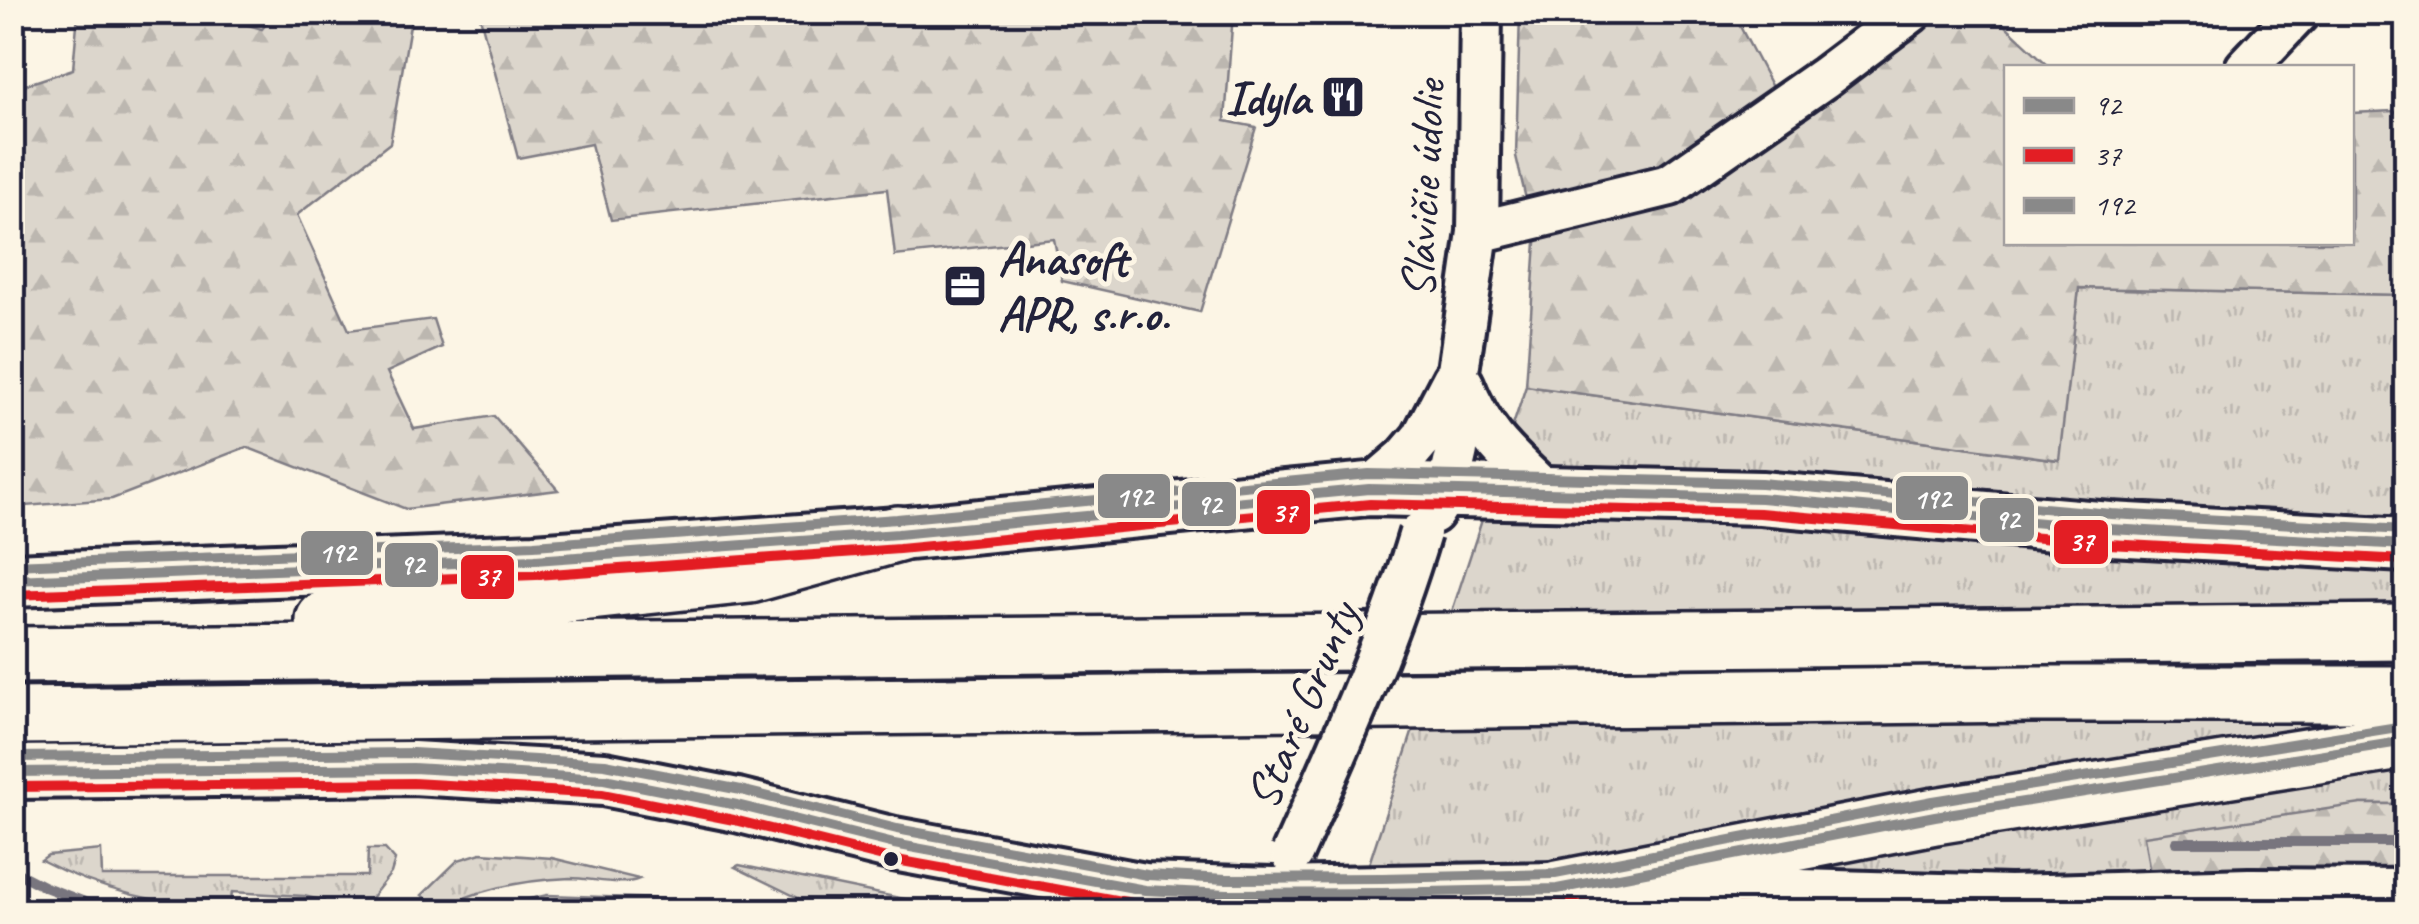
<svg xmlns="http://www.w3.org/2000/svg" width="2419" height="924" font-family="Caveat,sans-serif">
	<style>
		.grass { fill: url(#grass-tufts); stroke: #7f7c84; stroke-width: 2.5 }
		.forest { fill: url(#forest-firs); stroke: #7f7c84; stroke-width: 2.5 }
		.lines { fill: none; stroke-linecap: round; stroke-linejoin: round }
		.stream { stroke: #78757e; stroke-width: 10 }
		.minor-casing { stroke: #22223b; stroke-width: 48 }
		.major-casing { stroke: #22223b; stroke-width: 60 }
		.highway-casing { stroke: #22223b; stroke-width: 62 }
		.minor { stroke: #fcf5e5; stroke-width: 40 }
		.major { stroke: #fcf5e5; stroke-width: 52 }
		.highway { stroke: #fcf5e5; stroke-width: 55 }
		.minor-bridge-casing { stroke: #22223b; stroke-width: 48; stroke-linecap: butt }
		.minor-bridge { stroke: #fcf5e5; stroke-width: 40 }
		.bus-1-casing { stroke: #fcf5e5; stroke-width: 18 }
		.bus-2-casing { stroke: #fcf5e5; stroke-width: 18 }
		.bus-3-casing { stroke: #fcf5e5; stroke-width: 18 }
		.bus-1 { stroke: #898989; stroke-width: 10 }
		.bus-2 { stroke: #e31e24; stroke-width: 10 }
		.bus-3 { stroke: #898989; stroke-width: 10 }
		.bus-dot { fill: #22223b; stroke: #fcf5e5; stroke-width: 4 }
		.labels { text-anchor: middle; stroke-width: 10; stroke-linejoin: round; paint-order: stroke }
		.poi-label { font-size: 48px; font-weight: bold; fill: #22223b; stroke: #fcf5e5; text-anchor: end }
		.street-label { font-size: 48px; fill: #22223b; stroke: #fcf5e5 }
		.line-badge { stroke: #fcf5e5; stroke-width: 4 }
		.badge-label { font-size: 28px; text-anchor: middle; font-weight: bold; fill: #fff }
	</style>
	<defs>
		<pattern id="grass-tufts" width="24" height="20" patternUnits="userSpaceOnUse" patternTransform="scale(2.5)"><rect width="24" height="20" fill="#dcd6cc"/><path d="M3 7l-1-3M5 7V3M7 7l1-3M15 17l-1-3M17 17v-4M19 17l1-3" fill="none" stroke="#bcb7b0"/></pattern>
		<pattern id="forest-firs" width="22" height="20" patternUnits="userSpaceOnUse" patternTransform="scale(2.5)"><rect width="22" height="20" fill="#dcd6cc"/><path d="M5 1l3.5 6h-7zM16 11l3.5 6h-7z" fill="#bcb7b0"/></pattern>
	</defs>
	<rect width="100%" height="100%" fill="#fcf5e5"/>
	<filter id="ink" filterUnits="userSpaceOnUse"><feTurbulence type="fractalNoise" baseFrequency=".01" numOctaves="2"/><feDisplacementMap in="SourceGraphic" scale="20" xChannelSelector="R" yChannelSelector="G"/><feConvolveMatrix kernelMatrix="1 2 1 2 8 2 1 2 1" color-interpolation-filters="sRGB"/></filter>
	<g filter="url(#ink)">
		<!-- grass -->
		<path class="grass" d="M2079 288 2406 295V804H2361L2336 868 2406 866V911L1769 912 1513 861 1368 867 1526 386 2058 460Z
			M368 849H385L395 860 391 873 360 912 324 911V901L304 896 232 892 230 908C166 907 98 890 41 860L48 855 101 850 102 876H367Z
			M481 853 552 858 639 879C621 887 592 878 570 878 525 880 480 889 440 908L422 895 458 860Z
			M739 865 919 902 1033 911H825L735 867Z
			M547 895 663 899 703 911H478Z"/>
		<!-- forest -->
		<path class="forest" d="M78 13H208L262 29 275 13H412L390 143 297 215 349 330 433 319 442 347 387 372 414 429 494 416 558 490 406 509 246 447 112 499 13 507V89L73 69Z
			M479 13H1233L1225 121 1256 127 1200 312 1062 281 1054 239 895 256 887 189 611 220 591 144 518 158Z
			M1520 13H1733L1785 112 1937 13H1992L2050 67 2006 68V242H2352V113L2393 111 2406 116V295L2079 288 2059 460 1526 386 1536 242 1516 156Z
			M2361 804H2406V866L2151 880 2144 836Z"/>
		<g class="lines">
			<!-- stream -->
			<path class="stream" d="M2176 842H2406
				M12 870 45 887 111 912"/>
			<defs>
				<path id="minor" d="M2246 68 2299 12
					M1478 232 1670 185 1825 77 1911 12
					M1463 384C1483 436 1507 455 1546 492
					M1369 489 1405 458 1422 438 1453 379
					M1433 513 1448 489 1457 450 1458 371 1478 232 1481 12"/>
				<path id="major" d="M12 580 535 560 898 534 1369 489 1761 498 2110 529 2406 545
					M12 772 413 768 604 779 737 805 894 844 1145 890 1273 894 1557 889 2010 902 2249 895 2406 896"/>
				<path id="highway" d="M324 620 750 575 898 534
					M12 655 2406 632
					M12 716 2032 694H2406
					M1557 889 1935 816 2406 741"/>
			</defs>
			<!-- minor casing -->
			<use href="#minor" class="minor-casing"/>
			<!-- major casing -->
			<use href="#major" class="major-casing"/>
			<!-- highway casing -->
			<use href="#highway" class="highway-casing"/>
			<!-- minor -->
			<use href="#minor" class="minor"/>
			<!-- major -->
			<use href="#major" class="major"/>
			<!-- highway -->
			<use href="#highway" class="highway"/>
			<defs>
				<path id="minor-bridge" d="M1292 854C1339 748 1387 644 1420 533"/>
			</defs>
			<!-- minor-bridge casing -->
			<use href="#minor-bridge" class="minor-bridge-casing"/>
			<!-- minor-bridge -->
			<use href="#minor-bridge" class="minor-bridge"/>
			<defs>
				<path id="bus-1" d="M12 580 535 560 898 534 1369 489 1761 498 2110 529 2406 545
					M12 772 413 768 604 779 737 805 894 844 1145 890 1227 894 1382 893 1557 889 1935 816 2406 741"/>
				<path id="bus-2" d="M13 595 536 575 899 549 1370 504 1760 513 2109 544 2405 560
					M12 787 413 783 602 794 734 820 891 859 1143 905 1273 909 1557 904 1818 912
					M2198 912 2406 911"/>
				<path id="bus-3" d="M12 565 534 545 897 519 1369 474 1761 483 2111 514 2406 530
					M12 757 413 753 605 764 741 790 897 829 1147 875 1227 879 1382 878 1555 874 1933 801 2404 726"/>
			</defs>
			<!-- bus-1 casing -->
			<use href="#bus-1" class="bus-1-casing"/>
			<!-- bus-2 casing -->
			<use href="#bus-2" class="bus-2-casing"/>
			<!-- bus-3 casing -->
			<use href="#bus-3" class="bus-3-casing"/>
			<!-- bus-1 -->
			<use href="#bus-1" class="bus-1"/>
			<!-- bus-2 -->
			<use href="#bus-2" class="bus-2"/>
			<!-- bus-3 -->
			<use href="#bus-3" class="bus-3"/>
		</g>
	</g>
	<!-- icons -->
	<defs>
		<symbol id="restaurant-square" viewBox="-11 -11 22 22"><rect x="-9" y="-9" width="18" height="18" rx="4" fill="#22223b" stroke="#fcf5e5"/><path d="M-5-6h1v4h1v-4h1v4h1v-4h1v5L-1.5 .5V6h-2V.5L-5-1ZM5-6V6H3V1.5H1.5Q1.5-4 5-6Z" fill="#fff"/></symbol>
		<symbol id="office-square" viewBox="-11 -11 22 22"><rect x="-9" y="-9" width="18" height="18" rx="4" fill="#22223b" stroke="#fcf5e5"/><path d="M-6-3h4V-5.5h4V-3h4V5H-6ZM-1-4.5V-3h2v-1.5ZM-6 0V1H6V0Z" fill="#fff"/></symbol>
	</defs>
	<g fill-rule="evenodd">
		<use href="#restaurant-square" x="1318" y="72" width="50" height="50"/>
		<use href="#office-square" x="940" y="261" width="50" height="50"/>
	</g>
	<!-- markers -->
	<circle class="bus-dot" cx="891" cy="859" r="9"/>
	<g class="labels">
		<!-- poi labels -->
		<g class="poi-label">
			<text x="1310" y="114">Idyla</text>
			<text x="998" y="275" text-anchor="start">Anasoft<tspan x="998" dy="55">APR, s.r.o.</tspan></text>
		</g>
		<!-- street labels -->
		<g class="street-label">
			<text transform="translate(1422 189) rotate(-87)" y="17">Slávičie údolie</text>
			<text transform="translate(1301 705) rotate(-67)" y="17">Staré Grunty</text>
		</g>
	</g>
	<g class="line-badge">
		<rect x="1096" y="472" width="76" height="48" rx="10" fill="#898989"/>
		<rect x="1894" y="474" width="76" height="48" rx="10" fill="#898989"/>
		<rect x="1180" y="480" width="58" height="48" rx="10" fill="#898989"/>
		<rect x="1255" y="488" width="57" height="48" rx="10" fill="#e31e24"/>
		<rect x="1978" y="496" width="58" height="48" rx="10" fill="#898989"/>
		<rect x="2052" y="518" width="58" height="48" rx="10" fill="#e31e24"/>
		<rect x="299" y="529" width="76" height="48" rx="10" fill="#898989"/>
		<rect x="383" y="541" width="57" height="48" rx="10" fill="#898989"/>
		<rect x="459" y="553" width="57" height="48" rx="10" fill="#e31e24"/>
	</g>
	<g class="badge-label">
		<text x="1134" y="506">192</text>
		<text x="1932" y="508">192</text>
		<text x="1209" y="514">92</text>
		<text x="1284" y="522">37</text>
		<text x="2007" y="529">92</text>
		<text x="2081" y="551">37</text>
		<text x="337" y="562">192</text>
		<text x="412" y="574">92</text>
		<text x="487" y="586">37</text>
	</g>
	<!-- margin -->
	<rect width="2419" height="924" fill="none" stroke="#fcf5e5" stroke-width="50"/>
	<rect x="25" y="25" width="2369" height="874" fill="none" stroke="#22223b" stroke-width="4" filter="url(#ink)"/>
	<!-- legend -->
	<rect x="2004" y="65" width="350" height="180" fill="#fcf5e5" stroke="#a5a1a1" stroke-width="2.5"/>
	<rect x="2024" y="98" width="50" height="15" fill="#898989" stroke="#a5a1a1" stroke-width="2.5"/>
	<text x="2094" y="115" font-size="30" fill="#22223b">92</text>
	<rect x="2024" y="148" width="50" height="15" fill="#e31e24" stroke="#a5a1a1" stroke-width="2.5"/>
	<text x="2094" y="165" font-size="30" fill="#22223b">37</text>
	<rect x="2024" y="198" width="50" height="15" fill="#898989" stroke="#a5a1a1" stroke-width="2.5"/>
	<text x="2094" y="215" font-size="30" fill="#22223b">192</text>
</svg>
